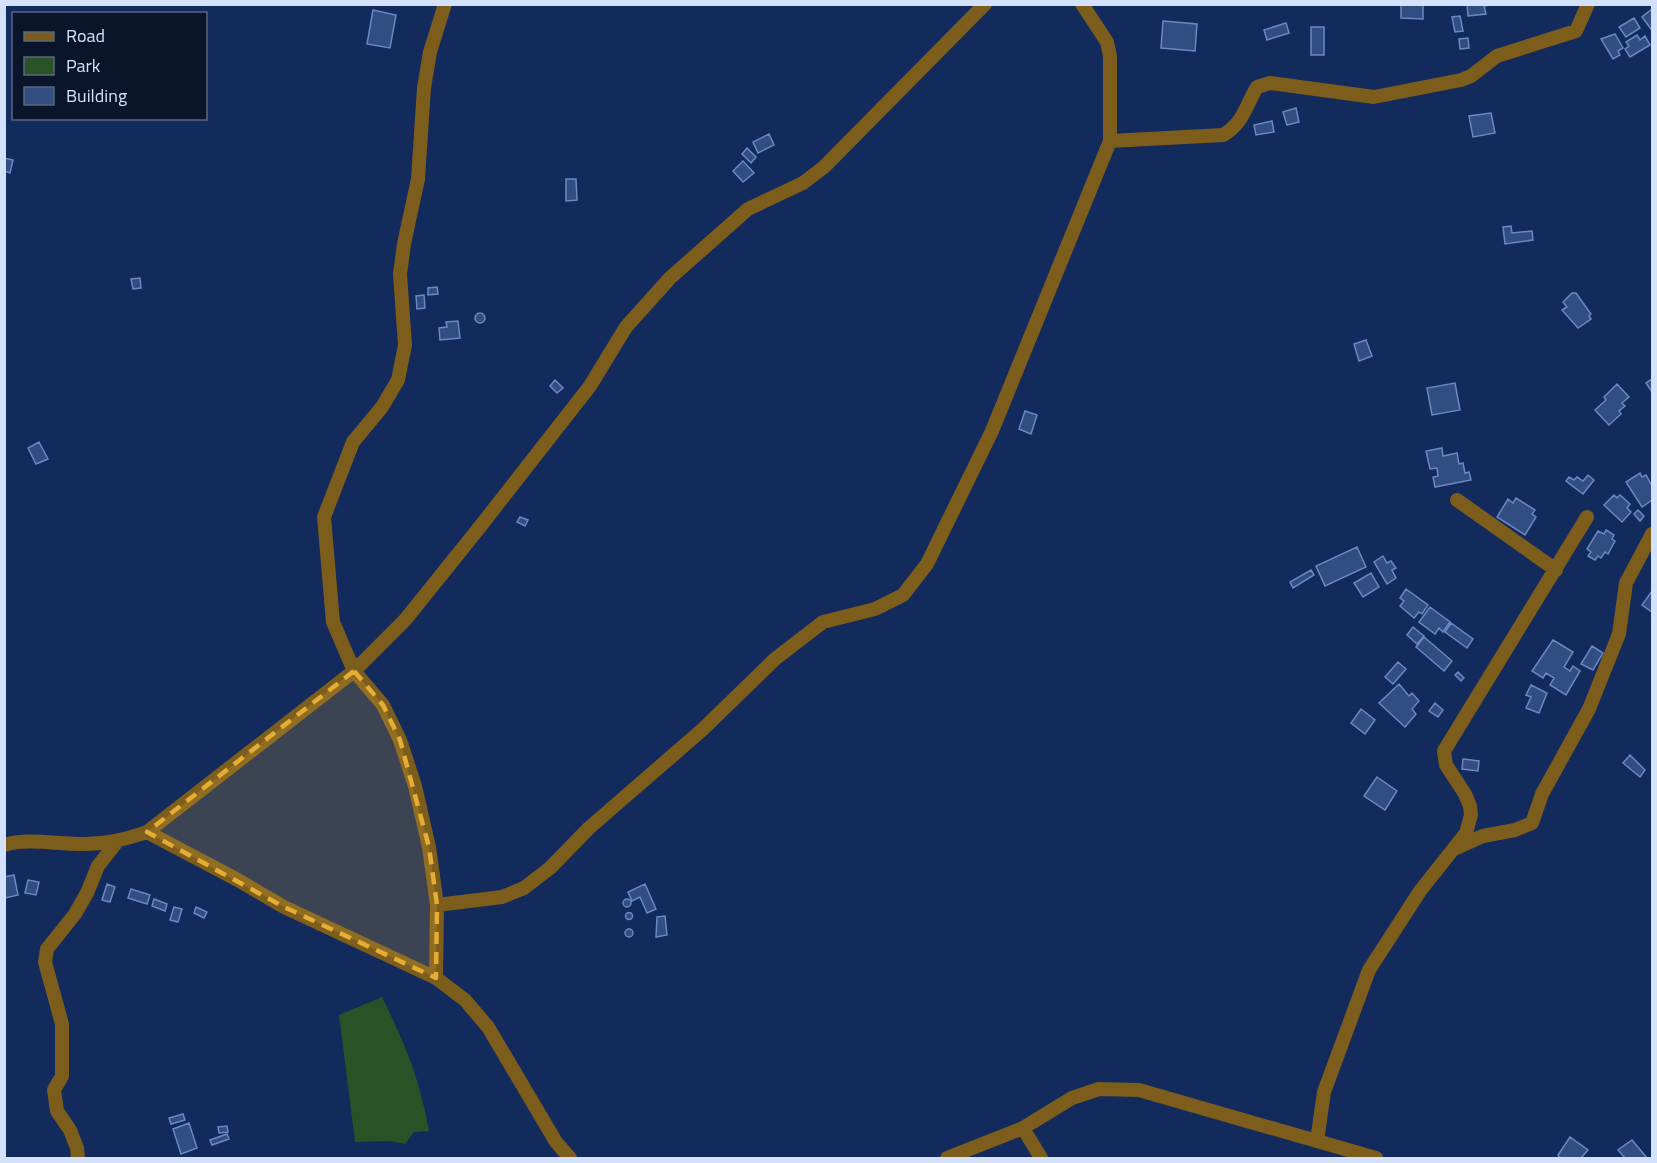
<svg xmlns="http://www.w3.org/2000/svg" width="1657" height="1163" font-family="'Titillium Web',sans-serif">
	<style>
		.green { fill: #295226 }
		.building { fill: #314d81; stroke: #6a88c2; stroke-width: 1.5 }
		.lines { fill: none; stroke-linecap: round; stroke-linejoin: round }
		.minor { stroke: #7c5d1c; stroke-width: 14 }
		.marked { fill: #e4ad35; fill-opacity: 0.2; stroke: #e4ad35; stroke-width: 4.5; stroke-dasharray: 12 8; stroke-linejoin: round }
	</style>
	<rect width="100%" height="100%" fill="#122a5c"/>
	<!-- green -->
	<path class="green" d="M382 997C405 1044 420 1079 429 1131L414 1132 405 1144 390 1141 355 1142 339 1015Z"/>
	<!-- building -->
	<path class="building" d="M1401 4H1423V19L1401 18Z
		M1467 4H1490V5L1484 6 1486 14 1468 16Z
		M1652 9V28L1651 29 1642 17Z
		M373 10 396 15 390 48 367 44Z
		M1460 16 1463 31 1455 32 1452 17Z
		M1634 18 1640 28 1626 37 1619 27Z
		M1163 21 1197 24 1195 51 1161 48Z
		M1286 23 1289 33 1267 40 1264 30Z
		M1311 27H1324V55H1311Z
		M1615 34 1623 48 1618 51 1620 55 1613 59 1601 39Z
		M1637 35 1640 40 1645 36 1650 45 1630 57 1625 49 1629 46 1626 42Z
		M1468 38 1469 48 1460 49 1459 39Z
		M1296 108 1299 122 1287 125 1283 112Z
		M1491 113 1495 133 1473 137 1469 116Z
		M1272 121 1274 132 1256 135 1254 125Z
		M769 134 774 145 758 153 753 142Z
		M747 148 756 157 751 163 742 154Z
		M4 158 13 160 10 173 4 171Z
		M743 161 754 173 743 182 733 171Z
		M566 179H576L577 200 566 201Z
		M1511 226 1512 233 1532 231 1533 240 1505 244 1503 227Z
		M140 278 141 288 133 289 131 279Z
		M437 287 438 294 428 295V288Z
		M1572 293H1576L1591 314 1589 316 1591 319 1578 328 1562 310 1567 307 1563 302Z
		M424 295 425 308 417 309 416 296Z
		M475 318a5 5 0 1 1 10 0a5 5 0 1 1-10 0Z
		M458 321 460 338 440 340 439 328 447 327 446 322Z
		M1366 340 1372 356 1359 361 1354 344Z
		M1652 379V392L1646 383Z
		M555 380 563 388 557 393 550 386Z
		M1455 383 1460 410 1432 415 1427 388Z
		M1617 384 1629 397 1622 403 1625 406 1619 411 1621 414 1609 425 1595 410 1606 400 1604 397Z
		M1025 411 1037 415 1031 434 1019 429Z
		M39 442 48 459 36 464 28 448Z
		M1442 448 1443 456 1457 453 1459 464 1463 463 1465 473 1469 472 1471 480 1435 487 1433 477 1438 476 1437 468 1430 469 1426 451Z
		M1640 473 1642 477 1646 475 1652 486V500L1642 507 1626 482Z
		M1588 475 1594 480 1583 494 1566 481 1569 477 1574 480 1577 477 1583 481Z
		M1614 495 1617 498 1620 495 1630 504 1627 508 1631 512 1622 522 1604 505Z
		M1516 498 1535 510 1532 514 1536 517 1525 535 1497 517 1508 499 1513 503Z
		M1638 510 1644 516 1640 521 1634 514Z
		M520 517 528 520 525 526 517 522Z
		M1606 530 1614 535 1612 539 1615 541 1608 554 1605 552 1601 558 1598 556 1595 560 1588 556 1591 552 1587 549 1598 531 1604 534Z
		M1357 547 1366 567 1325 586 1316 566Z
		M1383 556 1387 563 1391 561 1396 568 1392 570 1396 578 1387 584 1374 562Z
		M1311 570 1314 575 1293 588 1290 582Z
		M1371 573 1379 587 1363 597 1354 583Z
		M1406 589 1428 605 1422 614 1419 612 1414 618 1400 606 1404 601 1400 598Z
		M1652 591V612L1642 605Z
		M1430 607 1450 622 1443 632 1439 628 1435 634 1419 622Z
		M1451 623 1473 639 1467 648 1445 632Z
		M1413 627 1424 636 1417 644 1407 635Z
		M1424 637 1452 661 1444 671 1416 647Z
		M1553 640 1573 652 1564 667 1570 671 1573 666 1580 671 1566 695 1550 685 1554 678 1546 673 1543 678 1532 671Z
		M1592 646 1603 653 1593 670 1581 664Z
		M1398 662 1406 669 1393 684 1385 677Z
		M1458 672 1464 678 1461 681 1455 675Z
		M1399 684 1409 696 1412 693 1419 701 1412 709 1416 714 1405 727 1379 703Z
		M1531 685 1547 693 1539 713 1526 708 1531 697 1526 695Z
		M1435 703 1443 710 1438 717 1429 711Z
		M1361 709 1375 720 1365 734 1351 723Z
		M1630 755 1645 770 1640 777 1623 763Z
		M1463 759 1479 761 1478 771 1462 769Z
		M1377 777 1397 791 1385 810 1364 796Z
		M14 875 18 895 5 898 4 877Z
		M28 880 39 882 36 895 25 893Z
		M107 884 115 887 110 902 102 900Z
		M645 884 656 909 647 913 640 897 632 901 628 892Z
		M131 889 150 895 147 904 128 898Z
		M623 903a4 4 0 1 1 8 0a4 4 0 1 1-8 0Z
		M154 899 167 904 165 911 152 906Z
		M174 907 182 909 178 922 170 920Z
		M196 907 207 912 204 918 194 913Z
		M625.5 916a3.5 3.5 0 1 1 7 0a3.5 3.5 0 1 1-7 0Z
		M665 916 667 935 656 937 657 917Z
		M625 933a4 4 0 1 1 8 0a4 4 0 1 1-8 0Z
		M183 1114 185 1120 171 1124 169 1118Z
		M189 1123 197 1148 181 1154 173 1129Z
		M227 1126 228 1132 219 1133 218 1127Z
		M227 1134 229 1139 212 1145 210 1140Z
		M1570 1137 1588 1150 1581 1158H1560L1558 1155Z
		M1632 1140 1647 1158H1625L1618 1150Z"/>
	<g class="lines">
		<!-- minor -->
		<path class="minor" d="M1110 141 1223 135C1243 124 1246 105 1257 87L1270 83 1374 97 1461 80 1471 76 1497 56 1576 31 1588 4
			M1457 500 1556 570
			M147 832 236 879 284 907 436 978 465 1000 488 1027 556 1142 570 1158
			M4 845C28 838 55 844 79 844 103 845 124 840 147 832L354 671 405 620 479 528 590 386 626 327 670 278 748 209 803 183 824 167 985 4
			M1456 848 1483 836 1515 830 1532 823 1542 794 1589 709 1619 634 1626 583 1652 534
			M437 905 502 897 524 888 550 868 589 828 702 730 775 659 823 622 875 609 903 595 927 564 992 431 1110 141V56L1107 42 1082 4
			M436 978 437 905 429 847 415 786 400 740 383 705 354 671 333 622 324 517 353 442 382 407 398 380 405 345 400 274 404 244 418 179 424 88 430 52 445 4
			M1023 1128 1041 1158
			M1317 1141 1324 1092 1369 970 1420 891 1466 833 1471 815 1470 806 1465 794 1446 765 1444 751 1587 517
			M78 1158 77 1148 70 1130 57 1111 54 1090 62 1076V1024L45 962 47 949 75 914 87 893 98 866 116 843
			M947 1158 1023 1128 1072 1098 1099 1089 1139 1090 1376 1158"/>
	</g>
	<!-- marked area -->
	<path class="marked" d="M354 671 383 705 400 740 429 847 437 905 436 978 284 907 147 832Z"/>
	<!-- border -->
	<rect width="1657" height="1163" fill="none" stroke="#d3e1fa" stroke-width="12"/>
	<!-- legend -->
	<rect x="12" y="12" width="195" height="108" fill="#0a152b" stroke="#5a677e" stroke-width="1.5"/>
	<rect x="24" y="32" width="30" height="9" fill="#7c5d1c" stroke="#5a677e" stroke-width="1.5"/>
	<text x="66" y="42" font-size="18" fill="#d3e1fa">Road</text>
	<rect x="24" y="57" width="30" height="18" fill="#295226" stroke="#5a677e" stroke-width="1.5"/>
	<text x="66" y="72" font-size="18" fill="#d3e1fa">Park</text>
	<rect x="24" y="87" width="30" height="18" fill="#314d81" stroke="#5a677e" stroke-width="1.5"/>
	<text x="66" y="102" font-size="18" fill="#d3e1fa">Building</text>
</svg>
